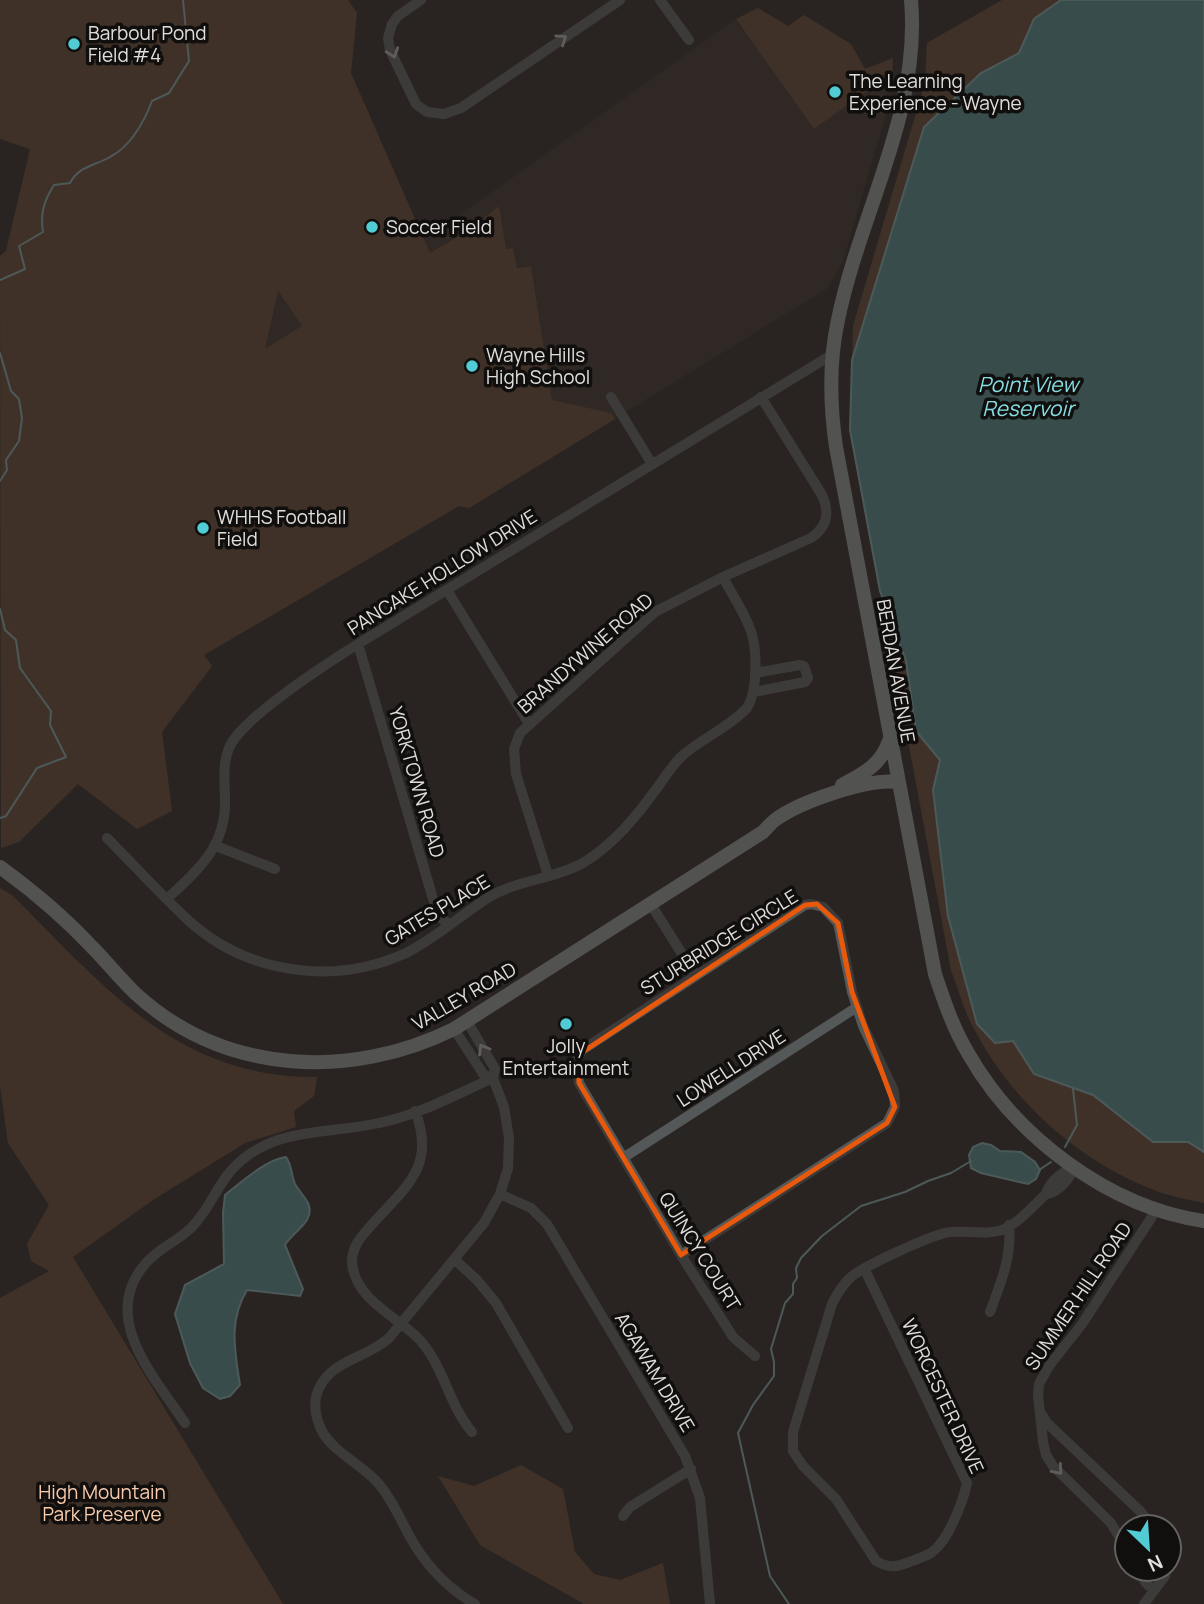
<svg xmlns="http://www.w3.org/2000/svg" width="1204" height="1604" font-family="Manrope,sans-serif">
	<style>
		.built { fill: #362d26 }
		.green { fill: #5c412f; fill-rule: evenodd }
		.water { fill: #4a7c7f; stroke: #77999b; stroke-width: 2 }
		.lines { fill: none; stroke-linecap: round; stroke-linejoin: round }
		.stream { stroke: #77999b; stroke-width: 2 }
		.minor { stroke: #555858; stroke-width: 10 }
		.major { stroke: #84898a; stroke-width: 14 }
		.oneway { stroke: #a1a1a0 }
		.marked { fill: none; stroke: #e8590c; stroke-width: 5; stroke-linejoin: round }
		.poi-dot { fill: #51ccd4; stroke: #100f0d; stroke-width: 2.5 }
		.labels { text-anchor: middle; stroke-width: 7; stroke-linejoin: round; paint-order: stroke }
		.poi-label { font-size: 19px; fill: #e0dddb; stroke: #100f0d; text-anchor: start }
		.street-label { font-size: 19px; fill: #e0dddb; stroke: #100f0d }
		.park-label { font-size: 19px; fill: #facbac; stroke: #100f0d }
		.water-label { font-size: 21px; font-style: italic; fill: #86dde3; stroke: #100f0d }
	</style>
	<rect width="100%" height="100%" fill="#292522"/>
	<!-- built -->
	<path class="built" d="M736 19 742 30 861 95 888 81 886 114 843 261 828 288 469 508 459 506 206 654 264 350 279 291 391 166 419 231 457 217Z"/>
	<!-- green -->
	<path class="green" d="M0 0H348L357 13 351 73 430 253 466 232 499 206 506 249 513 248 517 268 531 266 552 400 611 413 615 419 469 508 459 506 204 655 212 666 162 732 172 811 137 829 78 784 19 842 1 848 0 256 6 251 30 149 0 139ZM279 292 302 326 265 349 278 292Z
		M1002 0H1061L1034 19 1019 53 981 73 852 358 853 326 925 83 927 43Z
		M758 8 788 26 804 15 851 44 865 69 893 58 892 79 861 95 814 129 736 19Z
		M880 591 906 661 916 731 940 760 933 790 948 916 977 1024 1013 1041 1035 1074 1093 1095 1153 1142H1188L1204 1152V1203C1190 1200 1175 1197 1162 1193 1081 1164 1011 1102 972 1025 963 1008 958 988 951 970Z
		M0 888 12 895C104 986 176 1078 317 1077L314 1096 294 1111 296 1127 245 1143 153 1200 73 1257 283 1604H0V1298L49 1271 31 1261 27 1244 49 1205 8 1143 0 1086Z
		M521 1465 563 1489 575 1552 594 1574 620 1580 663 1563 670 1604H584L480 1545 438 1476 474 1486Z"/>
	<!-- water -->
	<path class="water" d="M1061 0H1204V1152L1188 1142H1153L1093 1095 1034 1074 1013 1041 995 1043 977 1024 948 916 933 790 940 760 916 731 906 661 880 591 850 430 852 360 924 127 981 73 1019 53 1034 19Z
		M982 1143 991 1145 1000 1151 1021 1152 1035 1162 1040 1170 1036 1179 1028 1184 981 1173 971 1168 969 1155 973 1147Z
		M286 1157C292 1165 291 1175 295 1184 299 1191 305 1197 308 1203 316 1222 293 1231 285 1245L303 1289 300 1296 247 1290C228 1321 235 1352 240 1385L230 1396 220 1399 203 1388 190 1363 175 1314 185 1285 224 1264 223 1213 225 1195C240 1183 267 1159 286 1157Z"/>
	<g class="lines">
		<!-- stream -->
		<path class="stream" d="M0 280 25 269 19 246 43 232C40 213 44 201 54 185L70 183C79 166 94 166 110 157 131 146 144 122 152 101L169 93 189 61 183 0
			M0 353 11 391 19 399 22 418 19 441 6 460 7 470 0 481
			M0 609 5 630 16 640 20 668 51 711 50 725 66 757 37 768 6 816 0 818
			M1065 1147 1077 1125 1073 1089
			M1039 1170 1051 1162
			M789 1604 770 1576 738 1433 753 1405 774 1376V1362L771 1349 785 1303 793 1294V1284L797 1278 796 1268 801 1258 822 1236 861 1206 905 1192 928 1181 951 1173 971 1161"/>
		<!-- minor -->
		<path class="minor" d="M421 0 398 16 392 24 388 38 390 50 416 104 427 112 444 114 461 108 620 0
			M660 0 689 40
			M611 397 652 464
			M447 590 529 724
			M358 644 436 909 443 920 450 924
			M754 692 805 682 808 678 804 666 800 665 755 673
			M107 838C134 865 160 894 188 920 247 974 334 986 406 953 436 938 461 915 489 897 518 880 554 879 583 863 614 844 636 817 657 788 665 777 673 764 683 755 703 738 729 727 747 708 758 690 758 646 749 626 742 609 731 593 723 577
			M216 846 275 869
			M548 875 516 774 514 749 520 733 655 612 723 577 811 538C827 527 830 513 822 495L761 397
			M167 899C198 870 226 846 225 801 225 784 222 764 229 748 234 736 244 728 253 719 286 690 321 667 358 644L833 354
			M650 903 696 976
			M467 1021 495 1069 493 1078 504 1107 509 1138 508 1168 500 1194 484 1223 389 1338C365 1360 325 1360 316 1397 314 1409 317 1422 323 1433 336 1454 363 1465 379 1484 394 1502 402 1524 414 1544 429 1568 450 1590 475 1604
			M454 1029 484 1075 493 1078
			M415 1111C438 1169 402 1189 368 1229 359 1239 352 1248 352 1262 354 1297 393 1315 416 1336 443 1362 448 1404 472 1432
			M623 1158 857 1007
			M1074 1166C1071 1178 1059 1192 1046 1194 1049 1182 1063 1172 1074 1166Z
			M500 1194 531 1208 547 1224 685 1456 700 1498 710 1604
			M681 1255 887 1123 895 1107 894 1091 863 1026 852 992 838 923 823 907 811 904 805 905 582 1050 576 1061 579 1083 681 1255 733 1337 755 1356
			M454 1259 477 1280 496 1303 568 1428
			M865 1270 967 1483C963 1502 948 1541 932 1552 927 1556 919 1558 912 1561 897 1567 890 1569 876 1561L836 1499 803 1466 793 1451V1432L832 1304C837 1294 842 1285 851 1277 864 1266 933 1234 950 1232 967 1230 988 1236 1004 1229 1020 1222 1033 1206 1046 1194
			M990 1312C1001 1282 1012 1257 1009 1225
			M1041 1413 1047 1423 1140 1511 1153 1527
			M185 1423C155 1378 98 1317 146 1263 159 1248 178 1241 192 1227 214 1204 219 1176 247 1156 284 1128 336 1133 379 1123 419 1115 457 1094 493 1078
			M623 1516 630 1507 691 1469
			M1127 1549 1110 1522 1053 1466 1046 1455 1043 1442 1038 1395 1039 1384 1049 1366 1082 1324 1157 1209
			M1138 1569 1145 1582 1153 1590
			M1144 1604 1165 1576 1166 1569"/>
		<!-- major -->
		<path class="major" d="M911 0C921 113 860 212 838 320 829 361 830 406 836 447L935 974C944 1001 953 1028 968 1053 1015 1136 1108 1207 1204 1221
			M842 785C863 774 881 765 889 741
			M0 867C33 891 64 917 92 947 107 962 120 979 136 994 225 1075 351 1080 454 1029L763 832C767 828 771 823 775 820 799 802 868 778 897 782"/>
	</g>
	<!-- one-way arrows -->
	<defs><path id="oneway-chevron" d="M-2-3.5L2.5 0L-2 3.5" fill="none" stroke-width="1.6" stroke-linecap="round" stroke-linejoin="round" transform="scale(1.75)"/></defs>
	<g class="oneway">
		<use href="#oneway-chevron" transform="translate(562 39) rotate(-34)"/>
		<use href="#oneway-chevron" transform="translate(393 53) rotate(71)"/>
		<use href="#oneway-chevron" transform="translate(483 1049) rotate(-120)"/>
		<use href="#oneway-chevron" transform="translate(1058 1470) rotate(49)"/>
	</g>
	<!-- marked area -->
	<path d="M0 0H1204V1604H0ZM817 904 838 923 852 992 895 1107 887 1123 681 1255 579 1083 578 1055 805 905Z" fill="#292522" fill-opacity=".55" fill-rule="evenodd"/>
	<path class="marked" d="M817 904 838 923 852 992 895 1107 887 1123 681 1255 579 1083 578 1055 805 905Z"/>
	<!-- markers -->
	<g class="poi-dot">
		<circle cx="74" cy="44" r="7"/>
		<circle cx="835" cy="92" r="7"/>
		<circle cx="372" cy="227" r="7"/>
		<circle cx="472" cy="366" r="7"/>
		<circle cx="203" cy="528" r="7"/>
		<circle cx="566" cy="1024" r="7"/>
	</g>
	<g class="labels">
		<!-- poi labels -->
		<g class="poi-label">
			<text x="88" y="40">Barbour Pond<tspan x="88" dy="22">Field #4</tspan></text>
			<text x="849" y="88">The Learning<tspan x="849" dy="22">Experience - Wayne</tspan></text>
			<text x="386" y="234">Soccer Field</text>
			<text x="486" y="362">Wayne Hills<tspan x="486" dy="22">High School</tspan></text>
			<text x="217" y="524">WHHS Football<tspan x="217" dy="22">Field</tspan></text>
			<text x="566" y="1053" text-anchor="middle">Jolly<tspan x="566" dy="22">Entertainment</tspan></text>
		</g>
		<!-- street labels -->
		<g class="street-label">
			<text transform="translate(442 572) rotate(-32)" y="7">PANCAKE HOLLOW DRIVE</text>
			<text transform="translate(585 653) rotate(-41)" y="7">BRANDYWINE ROAD</text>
			<text transform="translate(896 671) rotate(80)" y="7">BERDAN AVENUE</text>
			<text transform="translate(417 782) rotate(74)" y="7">YORKTOWN ROAD</text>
			<text transform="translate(437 910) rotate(-31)" y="7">GATES PLACE</text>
			<text transform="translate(719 942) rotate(-32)" y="7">STURBRIDGE CIRCLE</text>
			<text transform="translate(464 996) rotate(-30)" y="7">VALLEY ROAD</text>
			<text transform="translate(731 1068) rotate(-33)" y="7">LOWELL DRIVE</text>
			<text transform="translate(700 1251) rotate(58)" y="7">QUINCY COURT</text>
			<text transform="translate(1078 1296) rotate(-56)" y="7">SUMMER HILL ROAD</text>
			<text transform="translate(655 1372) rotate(59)" y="7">AGAWAM DRIVE</text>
			<text transform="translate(943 1396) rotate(65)" y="7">WORCESTER DRIVE</text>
		</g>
		<!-- park labels -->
		<g class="park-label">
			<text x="102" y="1499">High Mountain<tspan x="102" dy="22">Park Preserve</tspan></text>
		</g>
		<!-- water labels -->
		<g class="water-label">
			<text x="1028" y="392">Point View<tspan x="1028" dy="24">Reservoir</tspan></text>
		</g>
	</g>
	<!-- north arrow -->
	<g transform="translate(1148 1548) rotate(155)"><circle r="33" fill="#100f0d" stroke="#63615f" stroke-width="2"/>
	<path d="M0-5L12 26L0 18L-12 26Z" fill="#51ccd4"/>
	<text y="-10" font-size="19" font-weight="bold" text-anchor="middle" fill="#e0dddb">N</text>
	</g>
</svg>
